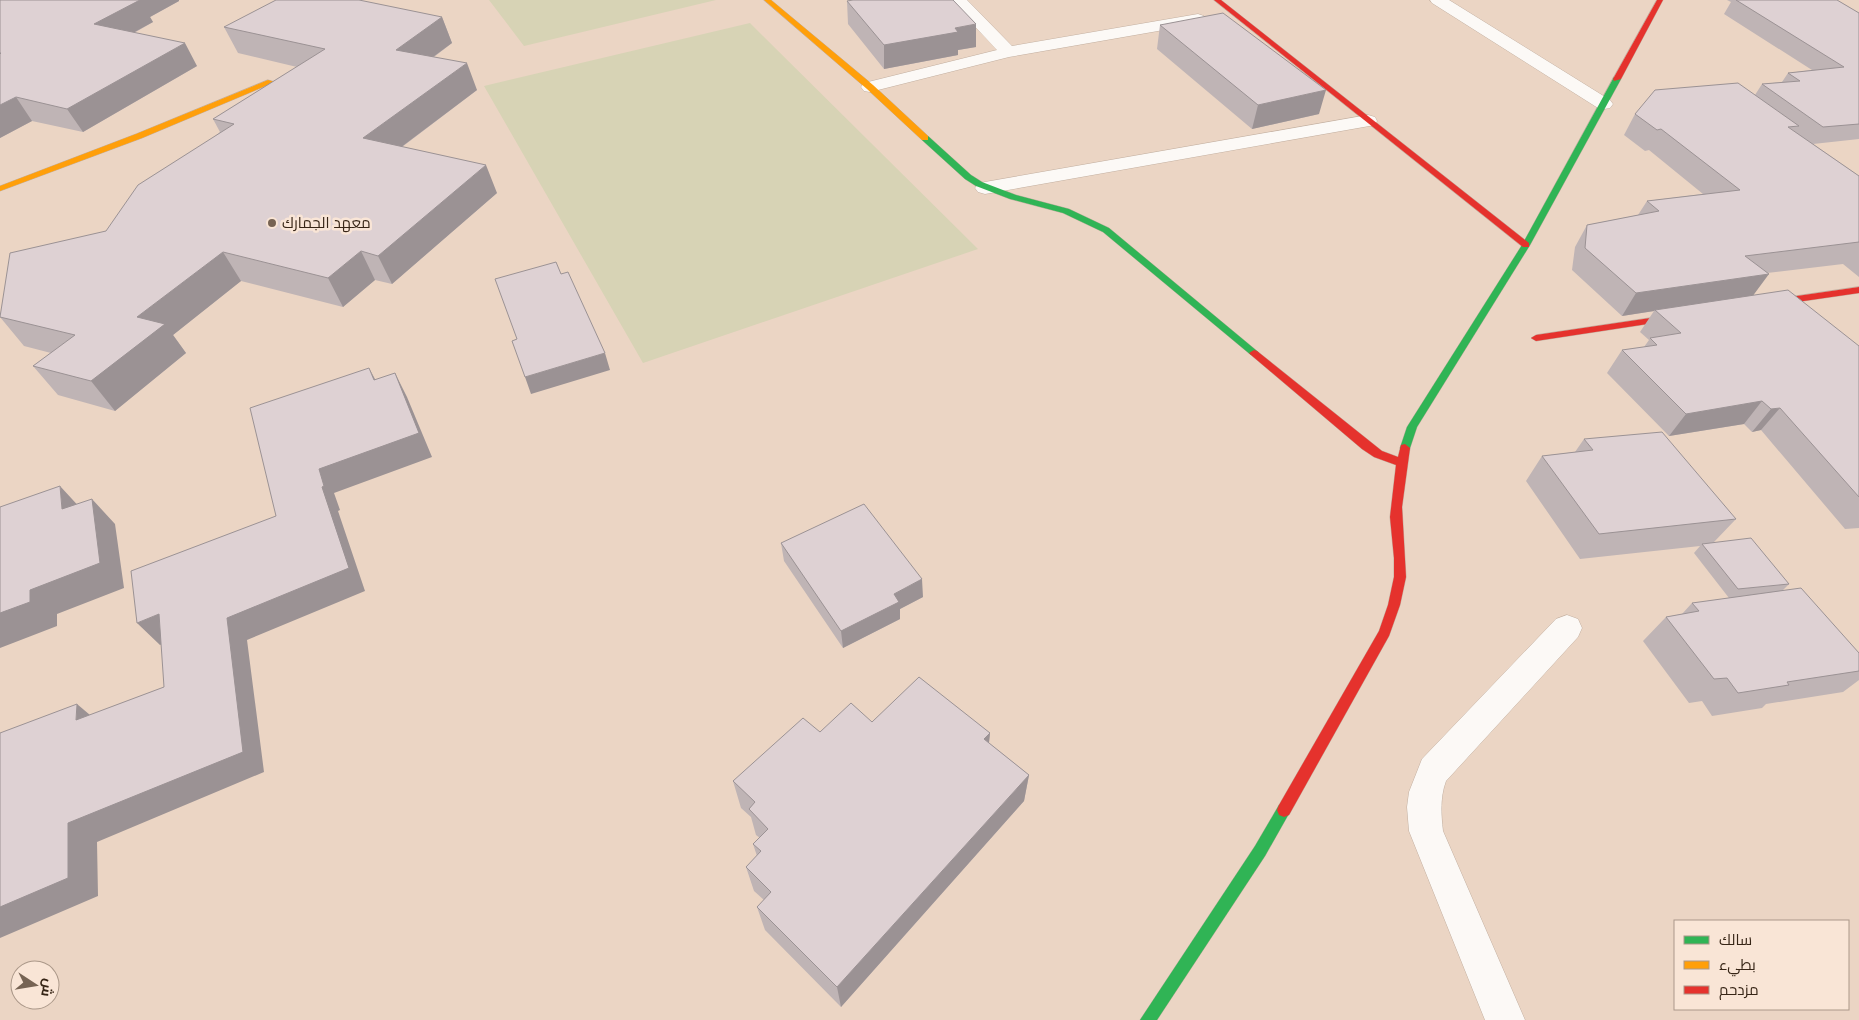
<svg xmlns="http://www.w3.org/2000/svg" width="1859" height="1020" font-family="Quicksand,Cairo,sans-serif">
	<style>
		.green { fill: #d7d3b5 }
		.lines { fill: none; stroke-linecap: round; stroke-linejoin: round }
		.street-casing { stroke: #c2afa0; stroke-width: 1 }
		.fast-casing { stroke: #c2afa0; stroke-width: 1 }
		.slow-casing { stroke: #c2afa0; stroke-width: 1 }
		.jam-casing { stroke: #c2afa0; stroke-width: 1 }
		.street { fill: #fcf9f6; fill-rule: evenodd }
		.fast { fill: #30b455; fill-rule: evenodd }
		.slow { fill: #ff9f0a; fill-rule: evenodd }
		.jam { fill: #e5322d; fill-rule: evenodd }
		.wall { fill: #bfb4b5 }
		.shaded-wall { fill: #9b9294 }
		.building { fill: #ded1d3; stroke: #9b9294 }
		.poi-dot { fill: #766353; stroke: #f9e5d6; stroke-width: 2 }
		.labels { text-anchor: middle; stroke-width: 5; stroke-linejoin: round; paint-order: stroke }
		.far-poi-label { font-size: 15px; fill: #372516; stroke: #f9e5d6; text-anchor: start }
	</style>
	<rect width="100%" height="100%" fill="#ebd5c4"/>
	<!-- green -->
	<path class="green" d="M489 0H716L524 46Z
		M750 23 978 249 643 363 484 86Z"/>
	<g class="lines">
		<defs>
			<path id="street" d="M950 0H967L1012 46 1198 14 1204 16 1206 19 1204 22 1198 24 1009 57 870 92 864 91 861 87 864 83 997 50Z
				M1430 0H1449L1610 100 1613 104 1610 108 1604 109 1598 108 1432 3Z
				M1368 115 1375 117 1377 121 1375 125 985 194 978 192 975 188 978 184 985 182Z
				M1567 615 1578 619 1582 628 1578 637 1446 781C1440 797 1441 814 1443 831L1525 1020H1485L1409 831 1407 807 1409 792 1422 759 1556 619Z"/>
			<path id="fast" d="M1614 77 1621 79 1530 245 1417 427 1409 451H1401L1400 448 1407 427 1522 245Z
				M922 136H928L971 175 982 182 1016 195 1069 209 1109 228 1257 351 1259 353 1257 355H1251L1103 232 1063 213 1010 199 976 186 965 179 922 140Z
				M1284 803 1289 805 1291 810 1265 856 1157 1020H1140L1255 846 1279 805Z"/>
			<path id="slow" d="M764 0H771L873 85 928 136V140H922L867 89Z
				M268 80 275 82 142 138 0 191V186L136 134Z"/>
			<path id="jam" d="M1214 0H1221L1529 243V247H1523Z
				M1657 0H1663L1621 79 1614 81 1613 79Z
				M1859 287V293L1762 307 1757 304 1762 301Z
				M1684 313 1689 316 1687 318 1536 341 1531 338 1536 335Z
				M1254 350 1257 351 1382 451 1398 457 1401 445 1405 444 1410 448 1402 507 1406 577 1400 605 1389 636 1289 815 1284 817 1279 815 1277 810 1279 805 1379 631 1388 605 1394 577V558L1390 517 1396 465 1374 457 1362 449 1251 355 1249 353Z"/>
		</defs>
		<!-- street casing -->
		<use href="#street" class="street-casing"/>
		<!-- fast casing -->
		<use href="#fast" class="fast-casing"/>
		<!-- slow casing -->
		<use href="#slow" class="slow-casing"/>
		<!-- jam casing -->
		<use href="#jam" class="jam-casing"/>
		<!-- street -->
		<use href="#street" class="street"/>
		<!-- fast -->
		<use href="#fast" class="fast"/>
		<!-- slow -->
		<use href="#slow" class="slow"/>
		<!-- jam -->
		<use href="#jam" class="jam"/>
	</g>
	<!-- wall -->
	<path class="wall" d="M0 0 179 1 150 17 153 22 134 33 197 66 83 132 32 121 0 138Z
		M1727 0H1837L1859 13V139L1813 144 1859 176V277L1843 264 1767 273 1753 295 1859 346V528L1845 529 1761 430 1752 432 1744 424 1669 436 1607 373 1622 350 1644 347 1649 340 1640 332 1654 311 1622 316 1572 270 1575 247 1587 225 1638 215 1647 201 1703 194 1649 150 1645 151 1624 135 1635 114 1755 95 1762 84 1782 82 1788 73 1812 70 1724 14 1731 2Z
		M847 1 976 47 958 50V55L884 69 848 24Z
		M442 17 452 43 434 57 477 90 402 147 497 193 392 284 375 280 343 307 241 281 173 335 186 353 115 411 58 395 33 366 51 353 24 346 0 317 106 231 220 132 213 119 297 67 238 53 224 27Z
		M1160 25 1319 114 1252 129 1157 49Z
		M1584 439 1736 519 1714 542 1789 584 1783 590 1859 653V680L1843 692 1766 704 1762 708 1712 716 1702 701 1689 703 1643 641 1666 617 1682 614 1692 603 1729 598 1694 553 1700 546 1580 559 1526 481 1542 456 1575 452Z
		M781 543 923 597 900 609V619L843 648 784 561Z
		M872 722 990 733 989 743 1029 775 1024 801 841 1007 765 930 757 907 764 900 754 891 746 867 757 856 753 844 760 838 756 835 751 817 741 808 733 781 820 732Z"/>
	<!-- shaded-wall -->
	<path class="shaded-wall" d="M131 0H179V1L150 17 153 22 107 47 94 24Z
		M442 17 452 43 407 76 396 50Z
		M976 24V47L958 50V55L884 69V45L955 28Z
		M185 43 197 66 83 132 67 109Z
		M467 63 477 90 376 166 363 138Z
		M1326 90 1319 114 1252 129 1258 105Z
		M16 97 32 121 0 138V105Z
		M486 165 497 193 392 284 378 256Z
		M361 251 375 280 343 307 328 278Z
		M223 252 241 281 173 335 186 353 115 411 91 381 137 317Z
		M1769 274 1752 297 1655 310 1654 311 1622 316 1636 293Z
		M605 353 610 370 531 394 525 377Z
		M369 368 382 392 374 380Z
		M395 373 407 397 432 457 334 493 340 510 338 511 365 591 247 640 264 772 97 842 98 896 0 938V907L68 823 227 618 322 487 319 469Z
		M1762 401 1744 424 1669 436 1686 414Z
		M1780 408 1761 430 1752 432 1771 409Z
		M60 486 84 512 62 509Z
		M92 499 115 524 124 588 57 614V626L0 648V613L30 590Z
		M922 579 923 597 900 609V619L843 648 841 631 894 594Z
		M159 614 181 637 160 645 137 623Z
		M77 704 103 726 76 720Z
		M990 733 987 760 984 739Z
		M1029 775 1024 801 841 1007 837 987Z"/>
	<!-- building -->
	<path class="building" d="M0 0H140L94 24 185 43 67 109 16 97 0 105V54L1 53H0Z
		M276 0H359L442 17 396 50 467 63 363 138 486 165 378 256 361 251 328 278 223 252 137 317 165 324 91 381 33 366 75 335 0 317 10 253 106 231 138 185 234 124 213 119 325 49 224 27Z
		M853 0H953L976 24 955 28 958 32 884 45 847 1Z
		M1736 0H1837L1859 13V124L1823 127 1762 84 1800 81 1788 73 1844 67Z
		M1223 13 1326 90 1258 105 1160 25Z
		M1738 83 1799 126 1788 127 1859 176V242L1745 256 1769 274 1636 293 1585 248 1587 225 1659 211 1647 201 1740 190 1661 129 1657 130 1635 114 1655 90Z
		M556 262 561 274 568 272 605 353 525 377 512 341 517 339 495 279Z
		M1788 290 1859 346V497L1780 408 1771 409 1762 401 1686 414 1622 350 1657 345 1650 338 1681 333 1655 310Z
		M369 368 374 380 395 373 419 433 319 469 324 486 322 487 349 568 227 618 243 752 68 823V878L0 907V733L77 704 76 720 164 687 159 614 137 623 131 571 276 516 250 408Z
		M1662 432 1736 519 1599 534 1542 456 1593 450 1584 439Z
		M60 486 62 509 92 499 100 563 30 590V602L0 613V507Z
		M864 504 922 579 894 594 899 602 841 631 781 543Z
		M1751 538 1789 584 1738 589 1702 544Z
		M1801 588 1859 653V671L1787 682 1789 685 1738 693 1727 678 1714 679 1666 617 1699 611 1692 603Z
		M919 677 990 733 984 739 1029 775 837 987 757 907 771 892 746 867 761 851 753 844 768 829 749 809 755 802 733 781 803 718 820 732 851 703 872 722Z"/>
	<!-- markers -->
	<circle class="poi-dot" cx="272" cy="223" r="5"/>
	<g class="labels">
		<!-- far-poi labels -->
		<g class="far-poi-label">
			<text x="282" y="228">معهد الجمارك</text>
		</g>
	</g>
	<!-- legend -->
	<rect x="1674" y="920" width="175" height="90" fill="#f9e5d6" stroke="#ab9889"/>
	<rect x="1684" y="936" width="25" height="8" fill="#30b455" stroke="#ab9889"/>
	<text x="1719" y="945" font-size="15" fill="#372516">سالك</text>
	<rect x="1684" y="961" width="25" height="8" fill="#ff9f0a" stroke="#ab9889"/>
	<text x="1719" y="970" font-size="15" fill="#372516">بطيء</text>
	<rect x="1684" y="986" width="25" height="8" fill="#e5322d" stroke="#ab9889"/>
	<text x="1719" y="995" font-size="15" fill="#372516">مزدحم</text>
	<!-- north arrow -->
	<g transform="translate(35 985) rotate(102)"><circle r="24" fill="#f9e5d6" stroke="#ab9889"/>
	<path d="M0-4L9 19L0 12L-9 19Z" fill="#766353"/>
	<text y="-8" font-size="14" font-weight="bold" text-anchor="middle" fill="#372516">ش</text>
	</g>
</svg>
